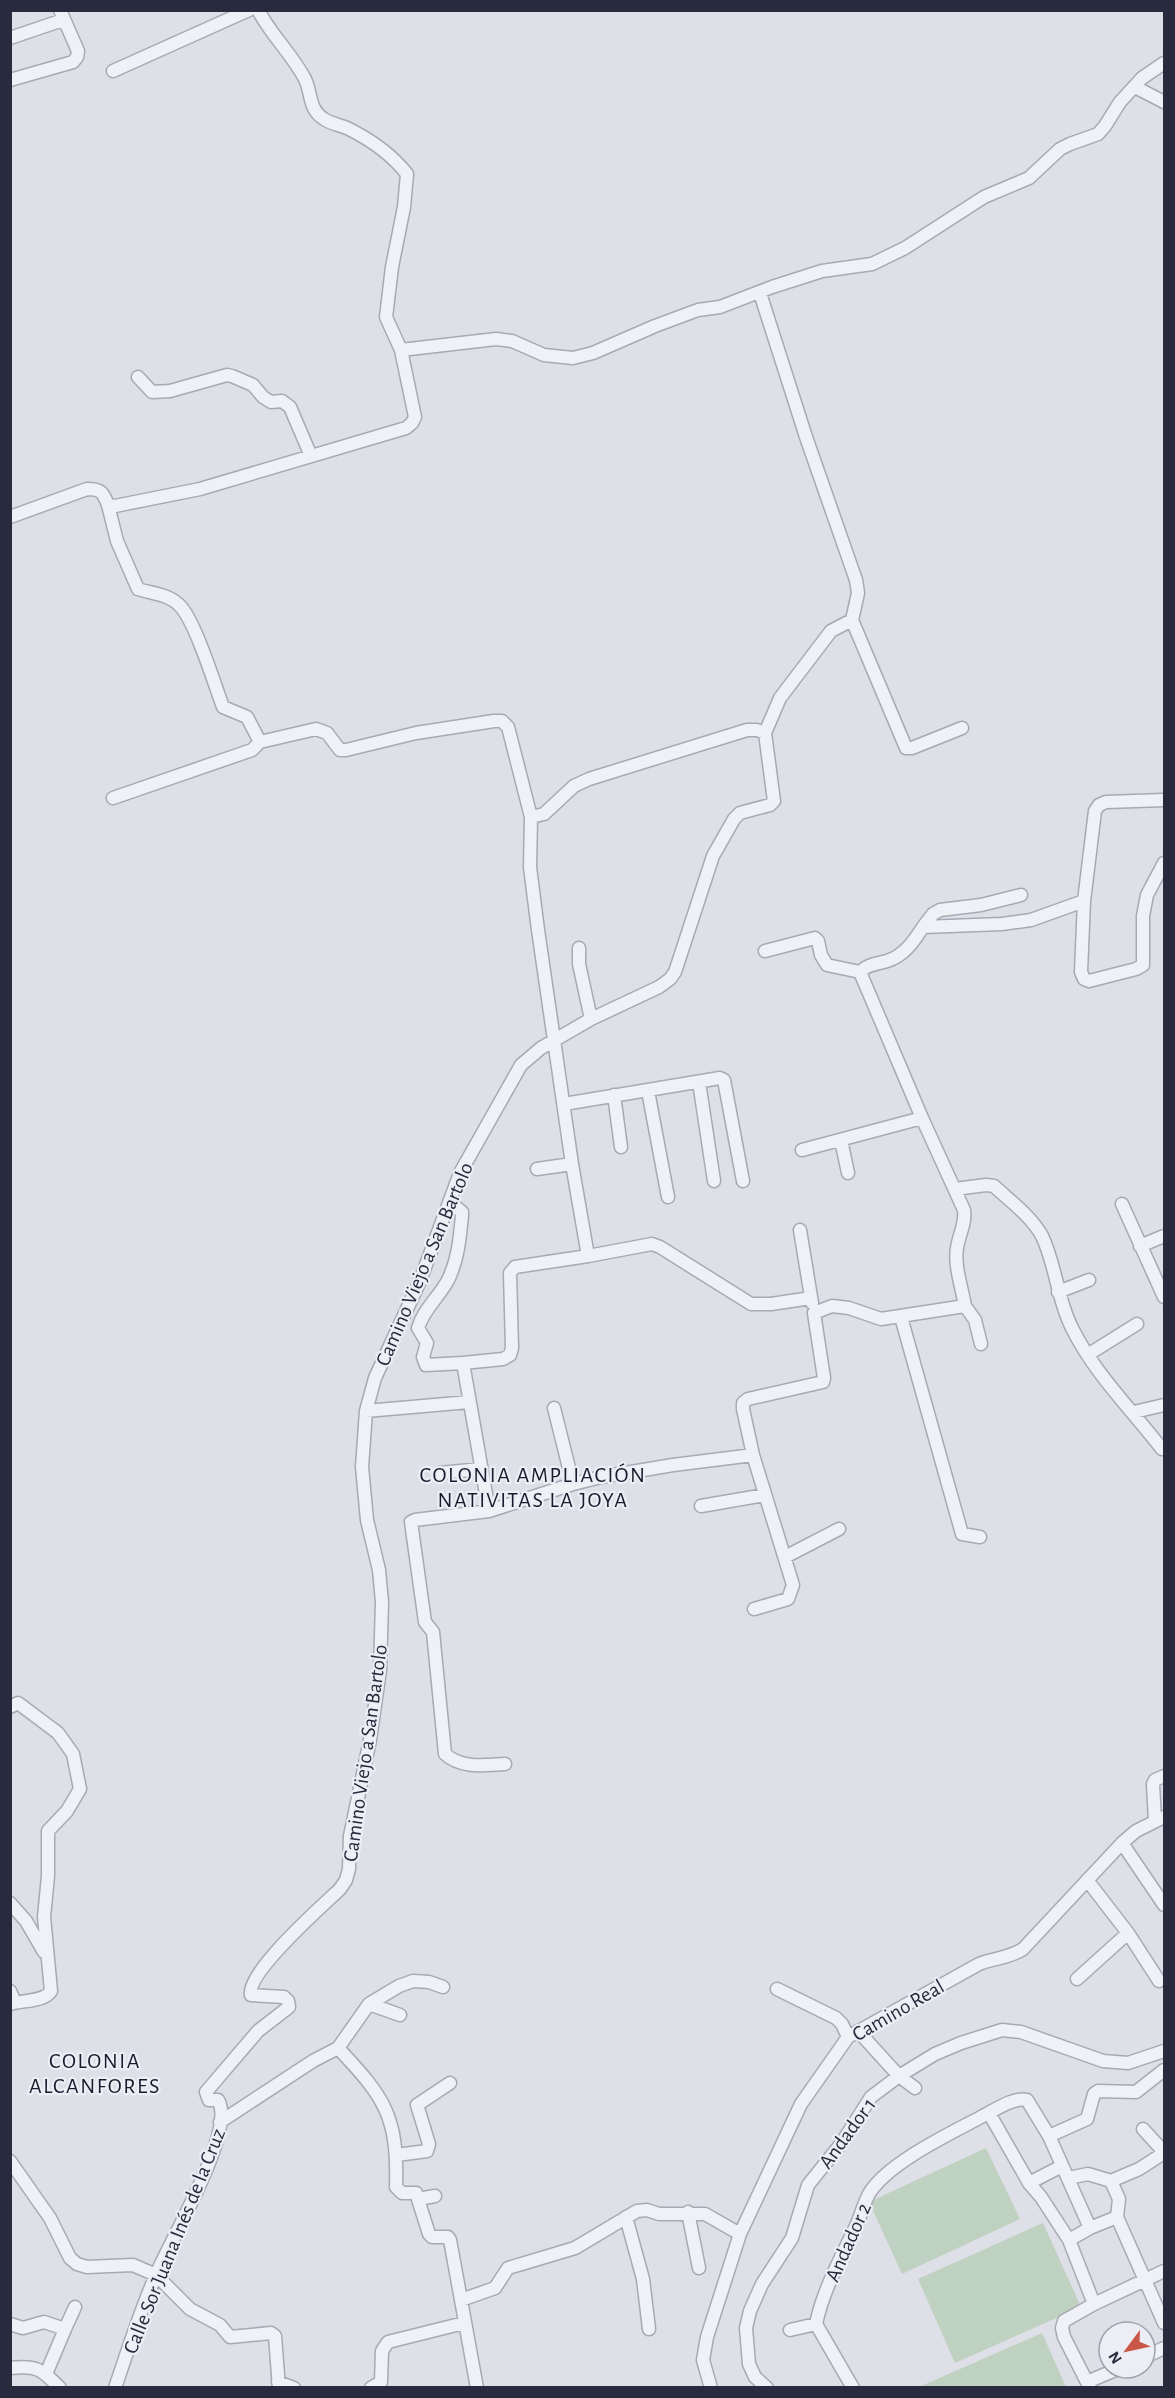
<svg xmlns="http://www.w3.org/2000/svg" width="1175" height="2398" font-family="'Alegreya Sans',sans-serif">
	<style>
		.green { fill: #bfd1c0 }
		.lines { fill: none; stroke-linecap: round; stroke-linejoin: round }
		.minor-casing { stroke: #a7a9b4; stroke-width: 15 }
		.minor { stroke: #f0f1f6; stroke-width: 12 }
		.labels { text-anchor: middle; stroke-width: 4.5; stroke-linejoin: round; paint-order: stroke }
		.street-label { font-size: 21px; fill: #282a3d; stroke: #edeef5 }
		.neighbourhood-label { font-size: 22px; letter-spacing: 1.5px; fill: #1a1b2e; stroke: #edeef5 }
	</style>
	<rect width="100%" height="100%" fill="#dedfe7"/>
	<!-- green -->
	<path class="green" d="M986 2148 1020 2219 902 2274 869 2202Z
		M1043 2223 1081 2307 955 2363 918 2279Z
		M1042 2333 1066 2387H919Z"/>
	<g class="lines">
		<defs>
			<path id="minor" d="M258 10C271 35 292 54 305 79 312 93 308 109 324 119 331 124 341 125 349 129 371 140 392 155 407 174L404 207 392 267 386 317 401 350 496 339 512 341 544 355 573 358 593 353 655 326 698 310 720 307 772 287 822 271 872 264 905 248 984 197 1029 178 1060 149 1070 144 1098 134 1105 126 1120 102 1142 78 1164 63
				M10 38 63 20
				M113 71 249 10
				M10 80 73 62 77 57 78 51 60 10
				M1135 87 1164 102
				M138 377 152 392 170 391 227 375 232 376 253 385 263 397 271 402 282 401 290 407 311 456
				M108 505 117 541 138 589C153 594 170 594 181 607 196 624 214 683 223 707L247 717 260 742 316 729 327 733 340 750H346L416 733 494 721H502L508 727 531 817 544 814 574 786 589 779 747 730H757L765 733
				M10 517 87 489C101 489 103 492 108 505L115 506 200 489 406 428 412 423 415 417 401 350
				M852 620 906 748H912L962 728
				M113 798 252 750 260 742
				M1164 800 1106 802 1099 805 1095 811 1084 901 1081 972 1084 979 1089 981 1136 969 1143 965V916L1147 895 1164 863
				M923 927 933 914 940 910 981 905 1021 895
				M579 948V964L591 1019
				M765 951 815 938 818 941 821 955 827 965 860 972
				M699 1082 714 1181
				M648 1091 668 1197
				M614 1095 621 1147
				M564 1104 720 1078 724 1080 743 1181
				M841 1140 848 1173
				M802 1150 922 1118
				M537 1169 572 1164
				M955 1189 986 1185 994 1186C1010 1201 1031 1216 1042 1236 1056 1265 1057 1299 1072 1328 1094 1373 1132 1410 1162 1449
				M450 1202 462 1212V1215C460 1237 458 1260 448 1280 439 1297 423 1310 418 1328L427 1343 423 1357 426 1365 463 1363
				M1122 1204 1164 1297
				M800 1230 812 1303
				M1140 1246 1164 1236
				M588 1256 652 1244 660 1247 751 1304H771L811 1298
				M1058 1292 1089 1280
				M965 1306 975 1320 981 1344
				M901 1317 962 1534 980 1537
				M1089 1354 1137 1324
				M554 1408 573 1484
				M366 1411 469 1402
				M1134 1412 1164 1405
				M753 1455 793 1585 788 1599 754 1609
				M440 1473 480 1469
				M701 1506 765 1495
				M489 1511 463 1363 503 1359 510 1355 512 1348 510 1273 515 1267 588 1256 572 1164 538 930 530 867 531 817
				M785 1557 839 1529
				M10 1707 18 1703 58 1733 73 1754 80 1789 67 1811 48 1831V1876L44 1917 51 1991C44 2002 23 2000 10 2004
				M505 1764C484 1765 462 1769 445 1754L433 1632 425 1622 411 1522 415 1520 489 1511 573 1484 601 1477 673 1465 753 1455 743 1409V1403L748 1399 823 1382 824 1378 814 1313 832 1306 849 1308 881 1319 965 1306C962 1288 954 1266 957 1248 959 1234 966 1224 964 1210L922 1118 860 972C868 964 877 964 887 961 904 956 914 941 923 927L1002 924 1031 920 1084 901
				M1155 1821 1153 1784 1155 1780 1164 1776
				M1122 1843 1164 1905
				M1087 1880 1128 1933 1159 1981
				M10 1903 26 1921 44 1952
				M1077 1979 1128 1933
				M777 1989 836 2018 842 2024 848 2037
				M10 1991 15 2002
				M369 2004 400 2015
				M858 2031 899 2076 915 2088
				M338 2048C385 2098 398 2116 396 2187L402 2193H416L429 2234 432 2237H448L450 2240 461 2300
				M989 2113 1029 2183 1041 2197 1069 2240 1094 2304
				M220 2122 313 2061 338 2048 369 2004 399 1986 413 1981 429 1982 443 1987
				M1143 2129 1164 2152
				M1049 2136 1087 2119 1094 2094 1098 2091 1136 2092 1164 2070
				M397 2155 427 2151 429 2144 417 2105 450 2083
				M10 2161 50 2218 70 2258 77 2264 87 2267 133 2265 156 2275 190 2309 220 2325 230 2337 271 2333 275 2336 279 2388
				M1068 2178 1088 2174 1111 2181
				M1111 2181 1139 2169 1164 2153
				M1111 2181 1119 2199 1117 2217
				M1029 2183 1062 2166
				M418 2199 435 2196
				M688 2212 699 2268
				M626 2217 643 2279 649 2329
				M1117 2217 1164 2323
				M1069 2240 1090 2228 1117 2217
				M10 2324 23 2328 44 2322 65 2329 75 2307
				M790 2330 816 2324
				M1145 2357 1164 2348
				M10 2368C37 2365 41 2369 60 2388
				M46 2374 65 2329
				M278 2382 294 2388
				M1087 2382 1120 2368
				M115 2388C128 2350 140 2311 156 2275 169 2242 237 2130 218 2100H209L206 2092 258 2031 289 2007 288 2001 284 1997 251 1995C246 1973 322 1906 340 1889L346 1880 349 1869 350 1836 370 1740 380 1670 382 1602 379 1570 367 1520 362 1467 366 1411 375 1378 420 1281 460 1173 521 1065 541 1048 591 1019 659 987 670 979 675 972 713 856 734 819 740 813 770 805 774 801 765 733 780 698 831 631 852 620 858 593 856 580 806 437 760 293
				M371 2388 381 2382 382 2351 388 2342 464 2323
				M477 2388 461 2300 495 2288 508 2268 575 2248 637 2211 647 2210 659 2214H705L740 2234
				M711 2388 703 2360 707 2337 740 2234 801 2104 848 2037 979 1964C994 1958 1010 1958 1023 1949L1122 1843 1136 1831 1164 1817
				M767 2388 755 2377 749 2364 746 2328 750 2311 762 2284 792 2238 808 2185 841 2144 871 2097 899 2076 935 2054 961 2043 1002 2030 1021 2032 1103 2061 1128 2063 1164 2051
				M853 2388 816 2324C823 2290 841 2258 856 2226 861 2215 864 2202 870 2192 890 2162 949 2134 981 2117 992 2112 1014 2096 1027 2100L1049 2136 1090 2228
				M1090 2388 1064 2337 1062 2328 1064 2321 1094 2304 1164 2271"/>
		</defs>
		<!-- minor casing -->
		<use href="#minor" class="minor-casing"/>
		<!-- minor -->
		<use href="#minor" class="minor"/>
	</g>
	<g class="labels">
		<!-- street labels -->
		<g class="street-label">
			<text transform="translate(424 1264) rotate(-67)" y="7">Camino Viejo a San Bartolo</text>
			<text transform="translate(365 1753) rotate(-82)" y="7">Camino Viejo a San Bartolo</text>
			<text transform="translate(898 2010) rotate(-30)" y="7">Camino Real</text>
			<text transform="translate(847 2133) rotate(-54)" y="7">Andador 1</text>
			<text transform="translate(174 2241) rotate(-68)" y="7">Calle Sor Juana Inés de la Cruz</text>
			<text transform="translate(848 2242) rotate(-66)" y="7">Andador 2</text>
		</g>
		<!-- neighbourhood labels -->
		<g class="neighbourhood-label">
			<text x="533" y="1482">COLONIA AMPLIACIÓN<tspan x="533" dy="25">NATIVITAS LA JOYA</tspan></text>
			<text x="95" y="2068">COLONIA<tspan x="95" dy="25">ALCANFORES</tspan></text>
		</g>
	</g>
	<!-- border -->
	<rect width="1175" height="2398" fill="none" stroke="#282a3d" stroke-width="24"/>
	<!-- north arrow -->
	<g transform="translate(1127 2350) rotate(237)"><circle r="28" fill="#edeef5" stroke="#9ea0ab" stroke-width="1.5"/>
	<path d="M0-4.5L10 22L0 15L-10 22Z" fill="#c95646"/>
	<text y="-9" font-size="16" font-weight="bold" text-anchor="middle" fill="#282a3d">N</text>
	</g>
</svg>
